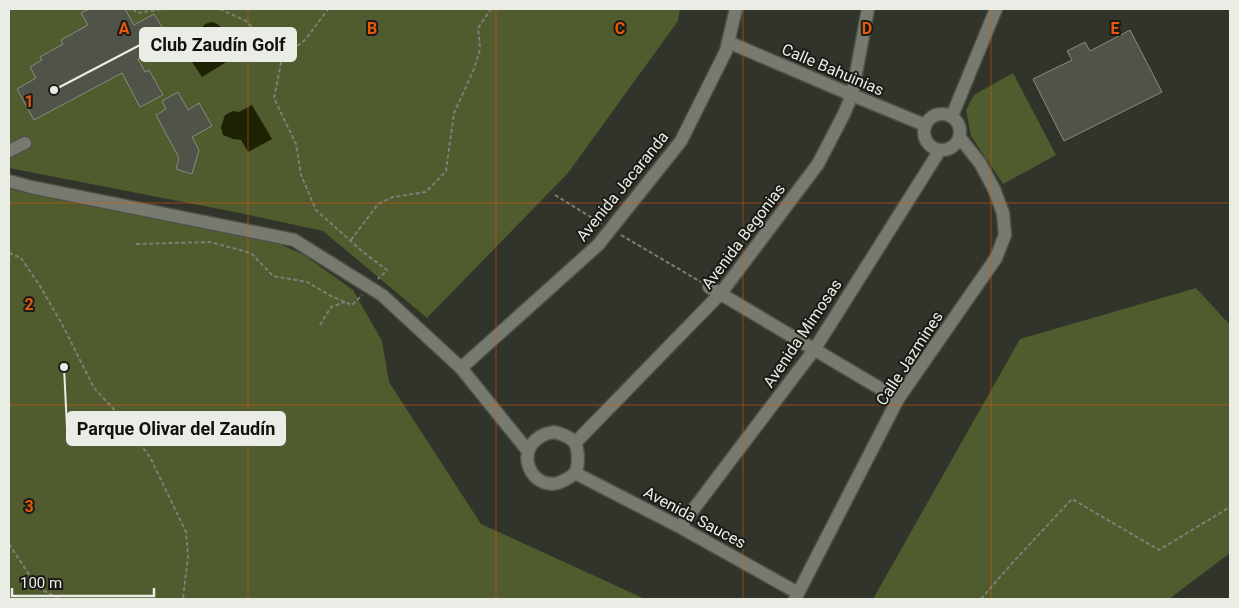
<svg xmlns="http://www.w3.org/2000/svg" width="1239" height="608" font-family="Roboto,sans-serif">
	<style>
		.green { fill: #505b2e }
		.water { fill: #1c2203 }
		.building { fill: #505448; stroke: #888c80 }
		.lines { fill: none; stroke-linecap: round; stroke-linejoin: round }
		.minor-casing { stroke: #4f5249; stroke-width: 15 }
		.path { stroke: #7d7f77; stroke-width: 2; stroke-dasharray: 4 2.5; stroke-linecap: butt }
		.minor { stroke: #777b6f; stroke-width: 12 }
		.grid { fill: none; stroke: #e8590c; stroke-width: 1; stroke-opacity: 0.55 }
		.labels { text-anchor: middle; stroke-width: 4; stroke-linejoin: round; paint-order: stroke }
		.street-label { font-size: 16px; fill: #eaece6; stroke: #1a1b16 }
		.grid-label { font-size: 16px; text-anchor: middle; font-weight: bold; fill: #e8590c; stroke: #1a1b16; stroke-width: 4; stroke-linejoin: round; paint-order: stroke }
		.leader { fill: none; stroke: #eaece6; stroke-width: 2 }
		.callout-dot { fill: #eaece6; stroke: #1a1b16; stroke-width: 2 }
		.callout { fill: #eaece6; stroke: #eaece6; stroke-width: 2 }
		.callout-label { font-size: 18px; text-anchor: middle; font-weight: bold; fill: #111 }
	</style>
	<rect width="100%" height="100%" fill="#31342a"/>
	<!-- green -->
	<path class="green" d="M9 9H680L678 21 568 173 427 318 323 231 245 214 9 168Z
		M1013 73 1056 155 1003 184 971 136 966 110 974 95Z
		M9 189 262 236 304 255 353 290 382 341 389 382 481 524 645 599H9Z
		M1196 288 1230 325V553L1169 599H873L1020 339Z"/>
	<!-- water -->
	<path class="water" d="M213 22C229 30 223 34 227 47 228 51 231 55 233 58L202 77 189 57 193 55 192 41 198 39 205 41H209V37L201 31C203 24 206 23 213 22Z
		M252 105 272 139 248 152 241 140 233 139 223 135 221 127 225 115 233 111 239 112Z"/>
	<!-- building -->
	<path class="building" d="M89 9H125L134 25 154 14 164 30 155 36 161 45 138 59 145 72 149 70 163 95 140 107 122 73 34 120 17 89 36 78 30 67 42 60 40 57 63 44 61 40 88 25 81 13Z
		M1130 30 1162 92 1064 141 1033 79 1072 60 1067 51 1085 42 1090 51Z
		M178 92 188 110 199 103 212 126 192 137 199 150 192 174 176 169 179 158 156 115 166 109 162 101Z"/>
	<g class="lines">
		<defs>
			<path id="minor" d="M728 42 852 95 925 125
				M924 132a18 18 0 1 1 36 0a18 18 0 1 1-36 0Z
				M952 116 996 9
				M9 151 25 143
				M9 181 31 187 294 240 382 295 461 368 528 451
				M709 287 898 399
				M461 368 598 245 681 141 726 51 736 9
				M554 432C561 434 569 436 574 442 579 448 579 466 575 473 571 477 563 481 558 483 526 490 511 439 554 432Z
				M575 443 721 293 818 164 844 114 852 95 868 9
				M575 473 680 527 798 593
				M680 527 814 350 940 150
				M795 599 898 399 996 258 1005 235 1003 213 994 189 980 163 960 138"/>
		</defs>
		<!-- minor casing -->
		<use href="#minor" class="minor-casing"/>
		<!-- path -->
		<path class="path" d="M133 9 137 13 162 9
			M220 9 246 21 282 58 274 98 296 144 301 175 316 210 363 252 387 270 378 279
			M272 48 282 46 295 48
			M282 58 306 39 328 9
			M555 195 602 224
			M621 235 701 282
			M351 240 378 204 393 197 426 192 446 171 454 113 474 69 480 49 478 28 491 9
			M136 244 210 242 251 253 273 276 307 282 331 296 352 305 362 295
			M9 253 21 258 40 286 63 326 94 388 122 418 151 459 186 532 188 556 183 599
			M320 325 331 307 345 302
			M9 544 38 588 61 599
			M981 599 1014 561 1072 499 1159 550 1230 507"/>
		<!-- minor -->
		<use href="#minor" class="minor"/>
	</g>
	<!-- grid -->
	<path class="grid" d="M248 9V599M496 9V599M743 9V599M991 9V599M9 203H1230M9 405H1230"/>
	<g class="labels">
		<!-- street labels -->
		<g class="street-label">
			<text transform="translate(833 69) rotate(23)" y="6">Calle Bahuinias</text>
			<text transform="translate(622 186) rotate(-51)" y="6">Avenida Jacaranda</text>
			<text transform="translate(743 236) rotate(-53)" y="6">Avenida Begonias</text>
			<text transform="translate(802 333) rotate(-56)" y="6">Avenida Mimosas</text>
			<text transform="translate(909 358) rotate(-57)" y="6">Calle Jazmines</text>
			<text transform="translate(695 517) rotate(28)" y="6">Avenida Sauces</text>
		</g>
	</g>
	<g class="grid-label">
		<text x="124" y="34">A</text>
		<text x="372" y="34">B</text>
		<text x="620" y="34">C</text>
		<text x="867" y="34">D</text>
		<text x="1115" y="34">E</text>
		<text x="29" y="107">1</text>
		<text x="29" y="310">2</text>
		<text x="29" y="512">3</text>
	</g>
	<!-- callouts -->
	<path class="leader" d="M54 90L140 45M64 367L67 428"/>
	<g class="callout-dot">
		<circle cx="54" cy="90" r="5"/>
		<circle cx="64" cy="367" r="5"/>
	</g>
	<g class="callout">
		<rect x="140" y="28" width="156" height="33" rx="5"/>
		<rect x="67" y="412" width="218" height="33" rx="5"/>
	</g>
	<g class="callout-label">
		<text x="218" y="51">Club Zaudín Golf</text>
		<text x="176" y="435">Parque Olivar del Zaudín</text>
	</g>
	<!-- border -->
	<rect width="1239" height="608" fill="none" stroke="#eaece6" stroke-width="20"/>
	<!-- scale -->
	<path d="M12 588v8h142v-8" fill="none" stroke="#eaece6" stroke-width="2.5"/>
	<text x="20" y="588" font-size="15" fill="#eaece6" stroke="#1a1b16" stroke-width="4" paint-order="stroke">100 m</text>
</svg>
